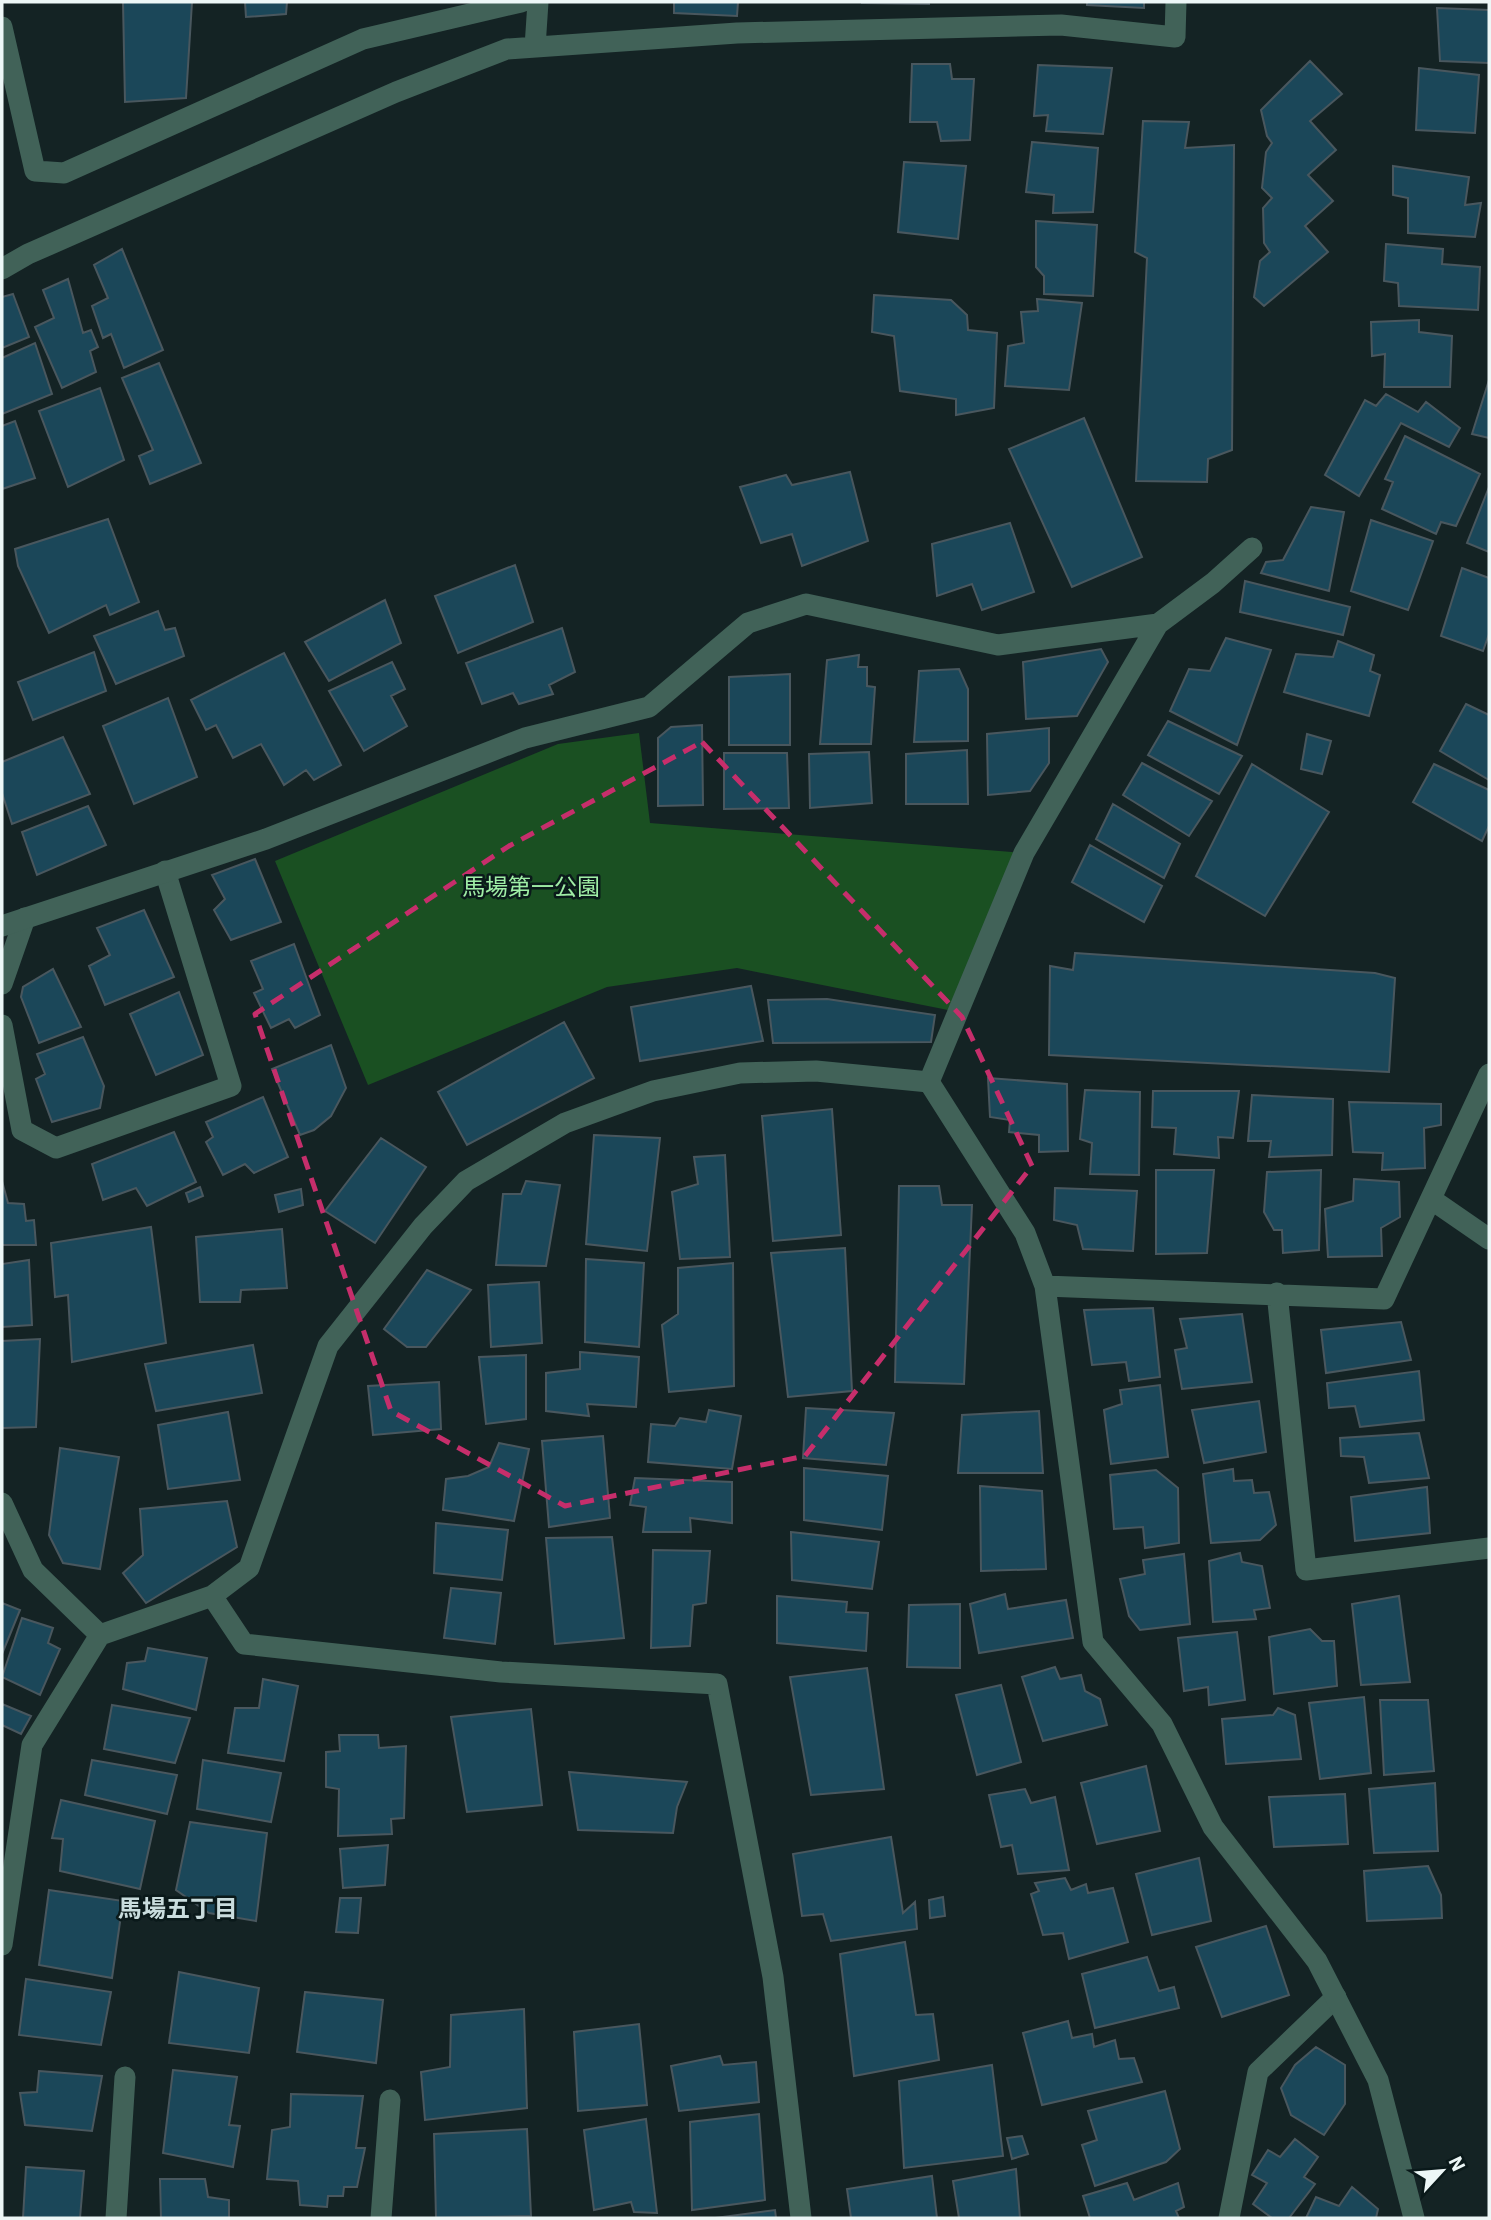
<svg xmlns="http://www.w3.org/2000/svg" width="1491" height="2220" font-family="'IBM Plex Sans','Noto Sans JP',sans-serif">
	<style>
		.green { fill: #1a5022 }
		.building { fill: #1b4759; stroke: #49575e; stroke-width: 2 }
		.lines { fill: none; stroke-linecap: round; stroke-linejoin: round }
		.lane { stroke: #416258; stroke-width: 21 }
		.street { stroke: #416258; stroke-width: 21 }
		.marked { fill: none; stroke: #c62e6b; stroke-width: 5; stroke-dasharray: 14 9; stroke-linejoin: round }
		.labels { text-anchor: middle; stroke-width: 5; stroke-linejoin: round; paint-order: stroke }
		.park-label { font-size: 23px; fill: #a0eea6; stroke: #0a191a }
		.neighbourhood-label { font-size: 24px; font-weight: bold; fill: #c9dcdd; stroke: #0a191a }
	</style>
	<rect width="100%" height="100%" fill="#142324"/>
	<!-- green -->
	<path class="green" d="M639 733 650 823 1024 853 958 1012 737 968 607 987 368 1085 275 861 558 744Z"/>
	<!-- building -->
	<path class="building" d="M123 2H192L186 98 125 102Z
		M245 2H287L286 14 246 17Z
		M674 2H738L737 16 674 13Z
		M862 2H929V4L862 3Z
		M1087 2H1144V8L1087 5Z
		M1437 8 1489 10V63L1440 61Z
		M1310 61 1342 94 1310 121 1336 150 1308 175 1333 201 1305 226 1328 252 1264 306 1254 297 1260 261 1270 252 1264 243 1263 208 1272 198 1262 188 1266 152 1272 143 1267 136 1261 110Z
		M912 64H950L952 79H974L970 140 941 141 937 122H910Z
		M1038 65 1112 68 1103 134 1046 131 1048 115 1034 116Z
		M1419 68 1479 75 1475 133 1416 130Z
		M1143 121 1189 122 1185 148 1234 145 1232 450 1208 459 1207 482 1136 481 1147 258 1135 252Z
		M1032 142 1098 148 1093 212 1053 213 1054 195 1026 192Z
		M904 162 966 166 958 239 898 232Z
		M1393 166 1469 177 1465 205 1481 203 1475 237 1408 233V198L1393 195Z
		M1036 221 1097 225 1093 296 1044 294V276L1036 267Z
		M1386 244 1443 249 1442 264 1480 267 1478 310 1399 306 1398 283 1384 281Z
		M122 249 163 350 124 368 111 334 103 338 92 306 108 298 94 265Z
		M68 279 83 333 91 330 98 347 90 351 96 372 62 388 35 327 54 318 43 290Z
		M13 294 29 337 2 348V297Z
		M874 295 951 300 967 315 968 330 997 333 994 408 956 415V399L900 391 894 336 872 332Z
		M1037 299 1082 303 1069 390 1005 386 1008 346 1024 343 1021 312 1038 311Z
		M1419 320V332L1452 336 1450 387H1384L1385 354 1372 356 1371 322Z
		M35 343 52 394 2 414V358Z
		M159 363 201 463 150 484 139 456 153 450 122 378Z
		M1489 380V438L1472 434Z
		M100 388 124 460 68 487 39 411Z
		M1386 394 1418 412 1426 402 1460 428 1449 447 1401 423 1359 496 1325 475 1365 400 1376 406Z
		M1084 418 1142 557 1072 587 1009 449Z
		M15 421 35 478 2 489V426Z
		M1405 436 1480 474 1456 526 1441 522 1436 534 1382 509 1393 482 1385 479Z
		M850 472 868 541 802 566 792 534 761 543 740 487 786 475 792 485Z
		M1489 487V552L1467 543Z
		M1311 507 1344 512 1329 591 1261 573 1266 562 1283 560Z
		M108 519 139 602 110 615 106 605 49 633 18 566 15 549Z
		M1371 520 1433 541 1408 610 1351 591Z
		M1010 523 1034 592 982 610 972 584 937 596 932 544Z
		M515 565 533 622 458 653 435 596Z
		M1462 568 1489 578V634L1483 651 1441 636Z
		M1245 581 1350 607 1343 635 1240 612Z
		M385 600 401 643 329 681 305 642Z
		M158 611 165 630 175 628 184 656 116 684 94 636Z
		M562 628 575 672 549 685 553 694 519 704 513 693 482 704 466 663Z
		M1226 638 1271 650 1237 745 1170 711 1189 669 1210 671Z
		M1338 641 1374 655 1370 671 1380 675 1369 716 1284 692 1296 654 1333 657Z
		M1101 649 1108 662 1077 716 1026 719 1023 662Z
		M94 652 106 691 33 720 18 682Z
		M284 653 341 765 314 780 306 770 284 785 261 744 233 758 216 725 206 730 191 700Z
		M859 655 858 667H867V686L875 687 871 744H820L827 660Z
		M392 662 405 689 391 696 407 726 364 751 329 691Z
		M959 669 968 689V741L914 742 919 671Z
		M790 674V745H729V677Z
		M168 698 197 777 134 804 103 726Z
		M1466 704 1489 715V780L1440 751Z
		M1168 721 1242 756 1219 794 1148 755Z
		M702 725 703 805 658 806V738L671 727Z
		M1049 728V763L1030 791 988 795 987 734Z
		M1307 734 1331 741 1322 774 1301 769Z
		M63 737 90 794 12 824 2 793V762Z
		M967 750 968 804H906V754Z
		M869 752 872 803 810 808 809 754Z
		M724 753H787L789 808 724 809Z
		M1142 763 1212 801 1189 836 1123 795Z
		M1252 764 1329 812 1265 916 1196 876Z
		M1434 764 1489 790V826L1482 841 1413 802Z
		M1113 804 1180 844 1164 878 1096 839Z
		M88 806 106 845 37 875 22 832Z
		M1090 845 1162 886 1144 922 1072 882Z
		M255 859 281 922 231 940 214 910 225 899 212 875Z
		M144 910 174 977 105 1005 89 966 110 955 97 928Z
		M294 944 320 1015 295 1028 289 1019 271 1028 254 993 263 989 251 961Z
		M1075 953 1375 973 1395 978 1389 1072 1049 1055 1050 966 1073 970Z
		M53 969 81 1027 39 1043 21 997 23 987Z
		M751 986 763 1041 640 1061 631 1007Z
		M179 992 203 1055 156 1075 130 1014Z
		M827 999 935 1015 931 1042 773 1043 768 1000Z
		M564 1022 594 1078 467 1145 438 1092Z
		M83 1037 104 1086 100 1108 52 1122 36 1079 45 1074 37 1054Z
		M331 1045 346 1088 331 1116 314 1130 300 1135 272 1069Z
		M988 1078 1067 1084 1068 1151 1039 1152V1135L1009 1132 1010 1120 990 1117Z
		M1085 1090 1140 1092 1139 1175 1090 1174 1092 1143 1080 1139Z
		M1153 1091H1239L1233 1138 1218 1137 1219 1158 1174 1154 1176 1128 1152 1127Z
		M1252 1095 1333 1099 1332 1155 1269 1157 1271 1141H1248Z
		M263 1097 288 1157 254 1173 245 1164 223 1175 206 1142 213 1137 206 1122Z
		M1349 1102 1441 1104V1125L1424 1128 1425 1168 1382 1170 1383 1153 1353 1152Z
		M832 1109 841 1235 773 1241 762 1116Z
		M174 1132 196 1182 147 1206 136 1188 103 1200 92 1164Z
		M594 1135 660 1138 647 1251 586 1244Z
		M381 1138 426 1167 375 1243 325 1211Z
		M725 1155 730 1257 680 1259 672 1192 698 1184 694 1157Z
		M1156 1170H1214L1207 1253 1156 1254Z
		M1321 1170 1319 1250 1283 1253 1282 1230H1274L1264 1212 1267 1172Z
		M1354 1179 1399 1182 1400 1217 1381 1228 1382 1256 1328 1257 1325 1209 1353 1201Z
		M2 1181 8 1203 24 1204 26 1221 34 1220 36 1245H2Z
		M526 1181 560 1185 546 1266 496 1265 503 1194H521Z
		M899 1186H939L942 1205H972L964 1384 895 1382Z
		M200 1187 203 1196 189 1202 186 1193Z
		M1055 1188 1137 1191 1133 1251 1083 1249 1077 1225 1054 1220Z
		M301 1189 303 1205 279 1212 275 1195Z
		M151 1227 166 1343 72 1362 68 1295 55 1297 51 1243Z
		M282 1229 287 1288 241 1290 240 1302H200L196 1237Z
		M845 1248 852 1391 788 1397 771 1253Z
		M586 1259 644 1263 639 1347 585 1342Z
		M29 1260 32 1325 2 1327V1264Z
		M733 1263 734 1386 669 1392 662 1325 678 1314V1268Z
		M427 1270 471 1290 426 1347H407L384 1329Z
		M539 1282 542 1343 491 1347 488 1285Z
		M1153 1308 1160 1377 1129 1381 1126 1362 1092 1365 1084 1310Z
		M1242 1314 1252 1382 1182 1389 1175 1350 1187 1348 1180 1319Z
		M1401 1322 1411 1360 1326 1373 1321 1330Z
		M40 1339 36 1427 2 1428V1341Z
		M253 1345 262 1393 156 1411 145 1364Z
		M580 1352 639 1357 636 1407 587 1404 589 1416 546 1411V1373L580 1369Z
		M526 1355V1419L486 1424 479 1357Z
		M1419 1371 1424 1420 1360 1427 1355 1406 1329 1408 1327 1383Z
		M439 1382 441 1429 373 1435 368 1386Z
		M1160 1385 1168 1457 1111 1464 1104 1410 1122 1404 1120 1390Z
		M1259 1401 1266 1452 1204 1463 1192 1410Z
		M806 1408 894 1413 886 1465 803 1458Z
		M709 1410 741 1416 732 1469 648 1462 651 1424 675 1426 680 1418 706 1422Z
		M1039 1411 1043 1473H958L962 1415Z
		M228 1412 240 1480 168 1489 158 1425Z
		M1419 1433 1429 1478 1369 1483 1364 1457 1341 1456 1340 1438Z
		M603 1436 610 1518 549 1527 542 1441Z
		M499 1443 529 1449 514 1521 443 1510 446 1479 468 1476 489 1467Z
		M60 1448 119 1457 100 1569 63 1563 49 1535Z
		M804 1468 888 1476 882 1530 804 1520Z
		M1233 1469 1234 1481 1252 1480 1254 1493 1269 1492 1276 1525 1260 1540 1211 1543 1203 1474Z
		M1156 1470 1178 1488 1179 1543 1145 1548 1143 1527 1114 1529 1110 1475Z
		M635 1478 732 1482V1523L690 1518 691 1532H643L646 1507 630 1505Z
		M980 1486 1042 1491 1046 1569 981 1571Z
		M1427 1487 1430 1533 1355 1541 1351 1497Z
		M227 1501 237 1547 146 1603 123 1573 143 1555 140 1509Z
		M436 1523 508 1530 502 1580 434 1573Z
		M791 1532 879 1542 872 1589 792 1580Z
		M612 1537 624 1638 555 1644 546 1538Z
		M653 1550 710 1551 706 1603 693 1605 690 1646 651 1648Z
		M1240 1553 1242 1562 1262 1566 1270 1608 1254 1610 1256 1619 1213 1622 1209 1561Z
		M1184 1554 1190 1624 1140 1630 1129 1616 1120 1579 1145 1574 1143 1560Z
		M451 1588 501 1593 495 1644 444 1638Z
		M1005 1594 1008 1609 1066 1600 1073 1638 979 1653 970 1604Z
		M777 1596 847 1602 846 1612 868 1613 866 1651 777 1643Z
		M1399 1596 1410 1682 1361 1685 1352 1604Z
		M2 1603 20 1610 2 1654Z
		M960 1604V1668L907 1667 909 1605Z
		M22 1618 53 1628 48 1643 60 1649 40 1695 2 1677Z
		M1310 1629 1322 1641H1334L1337 1686 1274 1694 1269 1637Z
		M1237 1632 1245 1700 1209 1705 1208 1687 1184 1691 1178 1638Z
		M148 1648 207 1658 196 1710 123 1689 127 1663 145 1661Z
		M1055 1667 1060 1679 1081 1675 1085 1691 1100 1699 1107 1725 1043 1741 1022 1677Z
		M867 1668 884 1789 811 1795 790 1677Z
		M263 1679 298 1686 284 1761 228 1753 235 1708H259Z
		M1001 1685 1021 1762 977 1775 956 1695Z
		M1364 1697 1371 1773 1320 1779 1309 1703Z
		M1380 1700H1428L1434 1771 1384 1775Z
		M2 1704 31 1716 21 1734 2 1725Z
		M112 1705 190 1718 175 1763 104 1749Z
		M1278 1708 1295 1715 1301 1759 1226 1764 1222 1719 1273 1715Z
		M531 1709 542 1805 467 1812 451 1717Z
		M339 1735H378L379 1748 406 1746 404 1818 391 1819 392 1834 338 1836 339 1789 326 1787V1752L340 1751Z
		M92 1760 177 1775 167 1814 85 1795Z
		M203 1760 281 1773 271 1822 197 1809Z
		M1146 1766 1160 1831 1097 1844 1081 1783Z
		M569 1772 687 1782 677 1807 673 1833 578 1830Z
		M1435 1783 1438 1851 1374 1853 1369 1789Z
		M1025 1789 1031 1803 1055 1797 1069 1870 1018 1874 1012 1845 1001 1847 989 1795Z
		M1345 1794 1348 1844 1274 1847 1269 1797Z
		M61 1800 155 1821 140 1889 60 1871 63 1839 52 1838Z
		M190 1822 267 1833 256 1921 209 1913 176 1890Z
		M891 1837 903 1913 915 1902 917 1929 831 1941 823 1914 802 1916 793 1854Z
		M388 1845 385 1885 343 1888 340 1849Z
		M1199 1858 1211 1921 1152 1935 1136 1874Z
		M1428 1866 1441 1895 1442 1918 1367 1921 1364 1871Z
		M1065 1878 1071 1890 1086 1884 1088 1893 1113 1888 1128 1942 1069 1959 1063 1933 1043 1935 1031 1894 1039 1891 1035 1883Z
		M49 1890 123 1901 112 1978 39 1965Z
		M943 1897 945 1916 930 1918 929 1900Z
		M340 1898H361L358 1933 336 1932Z
		M1266 1926 1289 1995 1222 2017 1196 1947Z
		M905 1942 916 2015 933 2014 939 2060 854 2076 840 1954Z
		M1147 1957 1159 1991 1174 1987 1179 2008 1095 2028 1082 1974Z
		M179 1972 259 1988 249 2053 169 2043Z
		M26 1979 111 1992 101 2045 19 2035Z
		M305 1992 383 2000 376 2063 297 2052Z
		M524 2009 527 2108 425 2120 421 2072 450 2067 451 2015Z
		M1068 2021 1072 2038 1092 2034 1094 2047 1115 2040 1119 2059 1134 2058 1142 2082 1042 2105 1023 2033Z
		M639 2024 647 2105 578 2111 574 2032Z
		M1316 2047 1345 2065V2104L1324 2135 1291 2115 1281 2088 1295 2065Z
		M720 2056 723 2065 756 2062 759 2102 679 2111 671 2066Z
		M992 2065 1003 2156 904 2168 899 2081Z
		M173 2070 237 2077 229 2125 240 2126 233 2167 163 2153Z
		M39 2071 102 2076 92 2131 25 2125 20 2093 37 2092Z
		M1165 2091 1180 2149 1166 2162 1095 2186 1082 2145 1097 2140 1088 2111Z
		M291 2094 363 2096 356 2148H365L357 2187H344L343 2196H328L327 2207 300 2205 298 2181 267 2179 272 2130 290 2127Z
		M759 2114 765 2200 692 2210 690 2122Z
		M646 2119 657 2213 634 2212 631 2202 594 2210 584 2130Z
		M527 2129 531 2216 436 2218 434 2134Z
		M1022 2136 1028 2154 1012 2159 1007 2138Z
		M1295 2139 1318 2157 1304 2177 1315 2184 1289 2218H1272L1253 2204 1267 2183 1252 2175 1268 2150 1280 2157Z
		M26 2167 84 2171 80 2218H23Z
		M1016 2169 1020 2218H959L953 2181Z
		M932 2176 937 2218H851L847 2189Z
		M160 2179H205L208 2197 229 2200V2218H161Z
		M1127 2183 1134 2200 1178 2183 1184 2207 1176 2211 1179 2218H1090L1083 2196Z
		M1352 2187 1378 2209 1376 2218H1306L1316 2197 1339 2206Z
		M775 2210 776 2218H715Z"/>
	<g class="lines">
		<!-- lane -->
		<path class="lane" d="M2 984 25 918
			M2 1025 22 1130 56 1148 231 1086 165 871
			M116 2218 125 2077
			M381 2218 390 2100
			M1229 2218 1258 2072 1336 1997"/>
		<!-- street -->
		<path class="street" d="M2 27 35 171 64 173 363 39 521 2
			M535 47 538 2
			M2 269 28 254 396 92 507 49 737 33 1061 25 1175 37 1176 2
			M2 926 266 839 525 738 649 707 748 623 806 604 998 645 1158 624
			M929 1082 1024 853 1158 624 1213 583 1252 548
			M1431 1199 1489 1239
			M1045 1286 1384 1299 1489 1074
			M1277 1293 1306 1570 1489 1548
			M2 1503 33 1570 100 1635
			M212 1596 244 1644 501 1672 717 1684 773 1977 801 2218
			M2 1945 32 1745 100 1635 212 1596 249 1568 328 1346 423 1226 466 1181 565 1123 653 1091 740 1073 816 1071 929 1082 1025 1233 1045 1286 1093 1642 1162 1724 1213 1827 1317 1961 1378 2080 1414 2218"/>
	</g>
	<!-- marked area -->
	<path class="marked" d="M702 742 962 1017 1032 1166 805 1456 565 1506 391 1411 255 1014 509 846Z"/>
	<g class="labels">
		<!-- park labels -->
		<g class="park-label">
			<text x="531" y="895">馬場第一公園</text>
		</g>
		<!-- neighbourhood labels -->
		<g class="neighbourhood-label">
			<text x="178" y="1917">馬場五丁目</text>
		</g>
	</g>
	<!-- border -->
	<rect width="1491" height="2220" fill="none" stroke="#edf7f7" stroke-width="7"/>
	<!-- north arrow -->
	<g transform="translate(1442 2171) rotate(64)" stroke="#0a191a" stroke-width="5" paint-order="stroke">
	<path d="M0-5L12 26L0 18L-12 26Z" fill="#edf7f7"/>
	<text y="-10" font-size="19" font-weight="bold" text-anchor="middle" fill="#edf7f7">N</text>
	</g>
</svg>
